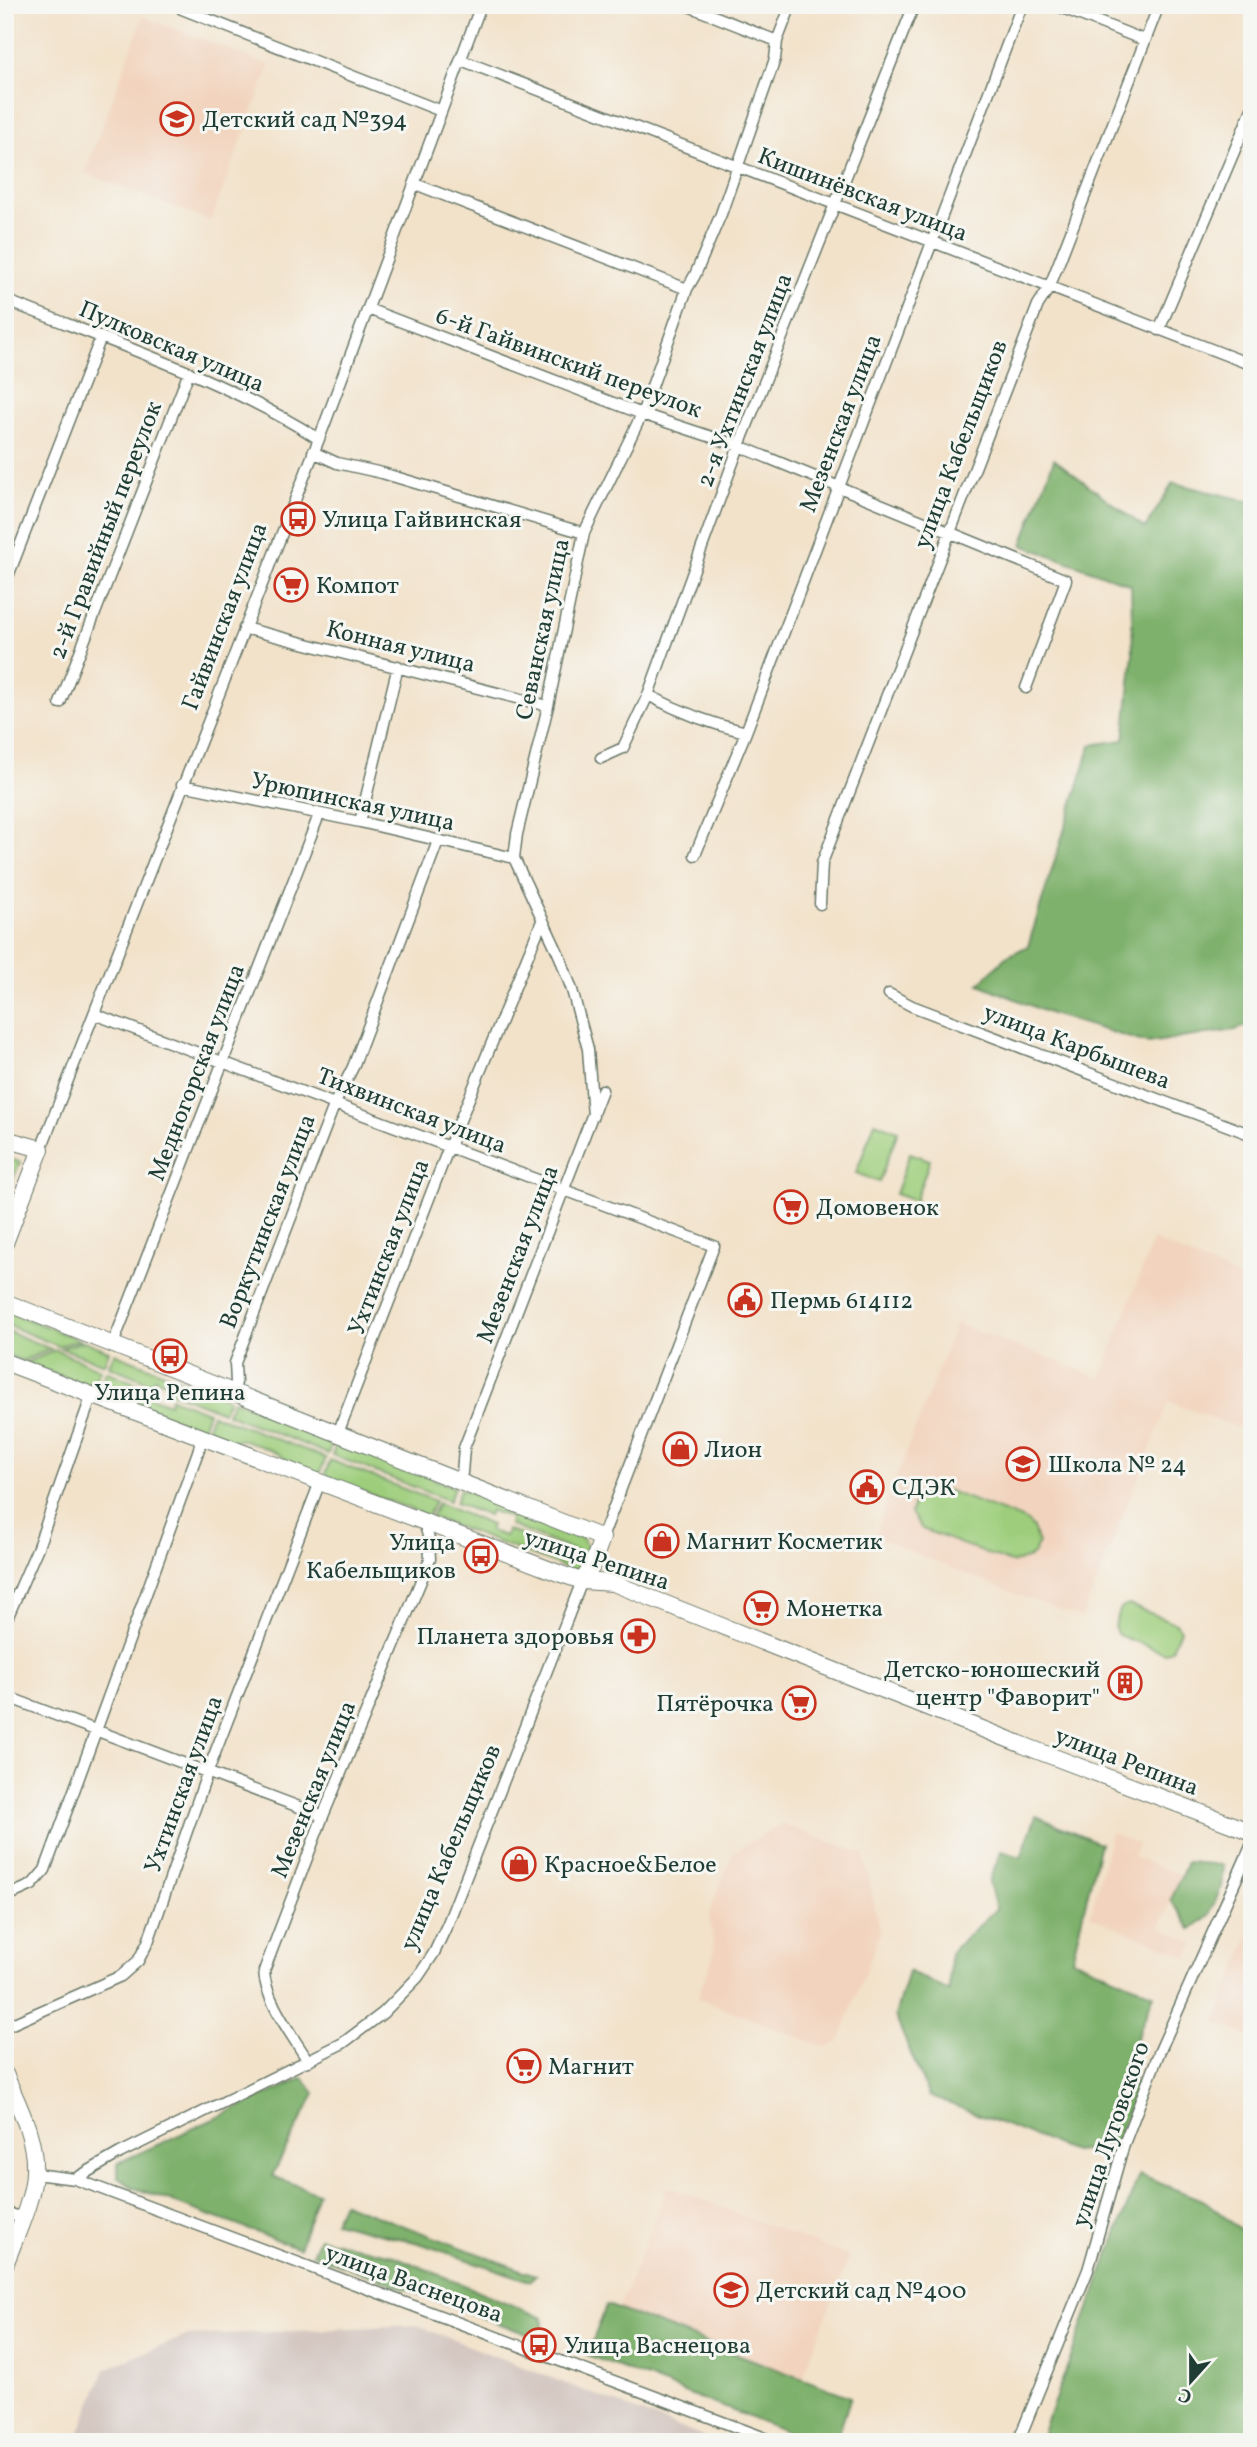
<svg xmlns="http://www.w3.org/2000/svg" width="1257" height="2447" font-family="Vollkorn,serif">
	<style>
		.built { fill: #f2d4be }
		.industrial { fill: #cfc0ba }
		.green { fill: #9ece7c; stroke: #5e8658; stroke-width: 2 }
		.forest { fill: #7eb16c; stroke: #4e7750; stroke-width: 2 }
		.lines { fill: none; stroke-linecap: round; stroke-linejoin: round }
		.street-casing { stroke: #697768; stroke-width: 13 }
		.secondary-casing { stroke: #697768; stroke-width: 18 }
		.street { stroke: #fff; stroke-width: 10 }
		.secondary { stroke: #fff; stroke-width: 16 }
		.labels { text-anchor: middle; stroke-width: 6; stroke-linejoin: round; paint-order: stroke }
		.poi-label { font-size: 24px; fill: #1f3d34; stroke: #f6f6f2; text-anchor: start }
		.street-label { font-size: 24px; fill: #1f3d34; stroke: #f6f6f2 }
	</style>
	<rect width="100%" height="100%" fill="#f6f6f2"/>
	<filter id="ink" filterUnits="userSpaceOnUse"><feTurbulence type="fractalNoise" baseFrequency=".0143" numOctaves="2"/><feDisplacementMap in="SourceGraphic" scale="14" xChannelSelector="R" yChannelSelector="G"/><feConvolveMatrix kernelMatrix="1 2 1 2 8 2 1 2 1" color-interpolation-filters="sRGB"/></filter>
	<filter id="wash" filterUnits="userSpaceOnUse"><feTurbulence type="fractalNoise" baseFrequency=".00686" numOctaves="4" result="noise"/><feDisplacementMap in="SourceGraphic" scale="28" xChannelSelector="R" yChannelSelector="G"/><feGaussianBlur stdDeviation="1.57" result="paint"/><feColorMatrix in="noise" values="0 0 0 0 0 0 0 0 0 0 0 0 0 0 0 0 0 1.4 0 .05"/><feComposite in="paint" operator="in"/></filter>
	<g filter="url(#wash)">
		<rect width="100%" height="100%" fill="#f2e2ca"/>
		<!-- built -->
		<path class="built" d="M143 17 270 65 211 221 85 173Z
			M1153 1240 1252 1283V1433L1169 1402 1082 1618 997 1587 874 1536 956 1323 1101 1378Z
			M782 1824 864 1854 880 1933 839 2042 827 2048 697 1998 714 1953 709 1914 733 1852Z
			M1111 1832 1138 1844 1133 1857 1181 1875 1160 1928 1194 1942 1188 1957 1090 1916Z
			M1252 1929V2037L1215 2023Z
			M667 2186 849 2257 796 2394 613 2324Z"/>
		<!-- industrial -->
		<path class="industrial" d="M415 2325 716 2442H76L105 2369 186 2336Z"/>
		<!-- green -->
		<path class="green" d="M875 1122 898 1131 879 1182 856 1173Z
			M910 1153 930 1160 915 1201 895 1194Z
			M5 1158 20 1162 5 1200Z
			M5 1310 80 1340 58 1346 5 1324Z
			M5 1330 51 1349 22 1361 5 1354Z
			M84 1341 109 1351 104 1364 61 1348Z
			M56 1350 100 1369 92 1388 25 1363Z
			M114 1353 229 1399 223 1412 169 1391 171 1384 154 1378 151 1383 109 1366Z
			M106 1371 150 1389 148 1396 169 1404 171 1398 208 1412 201 1430 98 1390Z
			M233 1400 333 1439 328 1454 227 1414Z
			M212 1414 326 1458 319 1475 295 1466 277 1453 245 1440H229L205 1432Z
			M338 1441 454 1487 449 1501 332 1455Z
			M330 1460 435 1501 428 1516 324 1477Z
			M928 1487H938L1027 1521 1033 1528 1038 1544 1034 1553 1028 1558 1011 1563 922 1529 911 1513C914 1501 916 1492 928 1487Z
			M460 1489 582 1538 588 1548V1554L564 1547 509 1525 511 1518 490 1510 488 1516 455 1503Z
			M438 1503 491 1525 489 1531 505 1536 507 1530 586 1559C584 1567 579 1569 571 1570L431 1517Z
			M1129 1605 1176 1623 1180 1630 1172 1649 1165 1653 1118 1635 1114 1627 1121 1608Z"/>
		<!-- forest -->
		<path class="forest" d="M1054 459 1145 528 1173 483 1252 502V1024L1235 1030 1147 1043 1051 1014 979 984 1006 957 1028 946 1091 745 1124 740 1133 654 1131 585 1022 545Z
			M1036 1816 1100 1843 1072 1959 1154 1994 1128 2060 1137 2089 1114 2147 1073 2151 929 2096 895 2016 908 1971 949 1991 950 1953 996 1909 989 1882 1001 1851 1021 1857Z
			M1187 1862 1223 1865 1221 1888 1209 1915 1191 1929 1171 1900Z
			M303 2078 315 2093 272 2176 318 2193 299 2248 132 2187 118 2177V2163Z
			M1139 2175 1205 2201 1252 2239V2442H1039Z
			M343 2203 535 2275 530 2281 419 2243 334 2222Z
			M319 2238 392 2255 543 2318V2340L312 2254Z
			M607 2305 851 2397 835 2442H814L587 2355Z"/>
	</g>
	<g filter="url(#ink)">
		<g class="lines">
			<defs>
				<path id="street" d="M180 5 182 9 441 111
					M686 5 777 41
					M1055 5 1144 40
					M461 60 1252 365
					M415 184 687 289
					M5 300C111 342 222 378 319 439
					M368 309 642 414 739 446 1066 580 1026 688
					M1159 330 1252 109
					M313 452 337 463 382 473 584 533
					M5 584 101 337
					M244 628 548 706
					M648 695C680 712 710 724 746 732
					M60 703 189 372
					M601 758 623 748 648 695 739 446 914 5
					M182 785 360 822 514 858
					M360 822 398 666
					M695 855 746 732 1022 5
					M820 904 822 863 1038 305 1049 288 1159 5
					M889 994 912 1006 1252 1135
					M94 1014 714 1246 602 1538
					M593 1116 588 1049 572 990 560 957 514 858 517 834 548 706 584 533 642 414 687 289 695 275 721 214 775 59 777 41 791 5
					M41 1149 324 426 481 5
					M113 1344 319 815
					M236 1383 235 1363 335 1103 353 1067 438 841
					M338 1433 449 1147 542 921
					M462 1473 464 1448 602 1090
					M5 1623 38 1547 92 1395
					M5 1696 323 1816
					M5 1897 32 1885 45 1870 199 1449 200 1444
					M5 2027 121 1976 138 1961 148 1942 208 1771 320 1482
					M308 2061C293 2036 265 2001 264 1971L323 1816 430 1559 429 1539 426 1529
					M35 2174 75 2179 776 2442
					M75 2179 120 2153 343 2043 383 2013 418 1977 434 1953 448 1923 582 1581
					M5 2212 22 2218
					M1018 2442 1088 2270 1124 2144 1159 2053 1252 1844"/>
				<path id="secondary" d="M5 1139 41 1149 5 1243
					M5 1302 602 1538 591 1568 582 1581
					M5 1362 561 1574 582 1581 613 1583 1038 1751 1252 1832
					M5 2074C18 2105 36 2137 34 2172 34 2198 14 2240 5 2265"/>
			</defs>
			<!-- street casing -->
			<use href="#street" class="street-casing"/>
			<!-- secondary casing -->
			<use href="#secondary" class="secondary-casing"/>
			<!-- street -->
			<use href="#street" class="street"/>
			<!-- secondary -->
			<use href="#secondary" class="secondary"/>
		</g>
	</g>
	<!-- icons -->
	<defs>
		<symbol id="school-ring" viewBox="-11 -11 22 22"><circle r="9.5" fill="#f6f6f2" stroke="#c8321e" stroke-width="1.5"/><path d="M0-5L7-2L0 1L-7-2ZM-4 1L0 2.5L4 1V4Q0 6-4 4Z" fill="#c8321e"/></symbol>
		<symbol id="bus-ring" viewBox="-11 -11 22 22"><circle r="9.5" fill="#f6f6f2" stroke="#c8321e" stroke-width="1.5"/><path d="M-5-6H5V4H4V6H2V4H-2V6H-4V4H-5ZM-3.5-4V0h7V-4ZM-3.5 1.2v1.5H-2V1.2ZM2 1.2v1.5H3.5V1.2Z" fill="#c8321e"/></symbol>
		<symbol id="supermarket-ring" viewBox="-11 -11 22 22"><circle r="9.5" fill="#f6f6f2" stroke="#c8321e" stroke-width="1.5"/><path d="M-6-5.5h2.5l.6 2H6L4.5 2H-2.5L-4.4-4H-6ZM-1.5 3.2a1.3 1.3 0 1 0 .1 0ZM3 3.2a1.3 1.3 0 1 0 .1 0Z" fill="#c8321e"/></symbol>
		<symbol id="civic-ring" viewBox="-11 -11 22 22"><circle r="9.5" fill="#f6f6f2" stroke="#c8321e" stroke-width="1.5"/><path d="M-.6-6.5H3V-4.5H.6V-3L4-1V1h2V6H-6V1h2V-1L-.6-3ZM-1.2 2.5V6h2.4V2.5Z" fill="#c8321e"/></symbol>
		<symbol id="shop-ring" viewBox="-11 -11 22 22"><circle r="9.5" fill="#f6f6f2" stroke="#c8321e" stroke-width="1.5"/><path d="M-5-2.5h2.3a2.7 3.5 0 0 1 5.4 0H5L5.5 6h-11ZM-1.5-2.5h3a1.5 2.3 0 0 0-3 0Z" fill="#c8321e"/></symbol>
		<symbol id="pharmacy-ring" viewBox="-11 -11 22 22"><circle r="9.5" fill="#f6f6f2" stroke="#c8321e" stroke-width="1.5"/><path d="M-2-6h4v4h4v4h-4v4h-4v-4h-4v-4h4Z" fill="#c8321e"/></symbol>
		<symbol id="building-ring" viewBox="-11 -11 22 22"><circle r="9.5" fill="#f6f6f2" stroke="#c8321e" stroke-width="1.5"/><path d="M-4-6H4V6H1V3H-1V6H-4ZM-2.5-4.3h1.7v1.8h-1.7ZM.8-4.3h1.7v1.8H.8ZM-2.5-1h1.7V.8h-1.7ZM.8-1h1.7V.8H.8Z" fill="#c8321e"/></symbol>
	</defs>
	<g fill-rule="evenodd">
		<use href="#school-ring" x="158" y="100" width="38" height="38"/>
		<use href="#bus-ring" x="279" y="500" width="38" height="38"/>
		<use href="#supermarket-ring" x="272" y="566" width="38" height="38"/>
		<use href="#supermarket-ring" x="772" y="1188" width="38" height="38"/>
		<use href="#civic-ring" x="726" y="1281" width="38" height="38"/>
		<use href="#bus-ring" x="151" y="1337" width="38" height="38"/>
		<use href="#shop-ring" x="661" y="1430" width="38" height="38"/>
		<use href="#school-ring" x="1004" y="1445" width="38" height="38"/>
		<use href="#civic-ring" x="848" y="1468" width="38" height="38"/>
		<use href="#shop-ring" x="643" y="1522" width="38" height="38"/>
		<use href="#bus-ring" x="462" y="1537" width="38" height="38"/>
		<use href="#supermarket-ring" x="742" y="1589" width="38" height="38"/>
		<use href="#pharmacy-ring" x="619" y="1617" width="38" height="38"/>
		<use href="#building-ring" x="1106" y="1664" width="38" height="38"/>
		<use href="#supermarket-ring" x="780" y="1684" width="38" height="38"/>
		<use href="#shop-ring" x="500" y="1845" width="38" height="38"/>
		<use href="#supermarket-ring" x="505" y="2047" width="38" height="38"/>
		<use href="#school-ring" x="712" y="2271" width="38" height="38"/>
		<use href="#bus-ring" x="520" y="2326" width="38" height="38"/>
	</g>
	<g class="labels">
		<!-- poi labels -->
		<g class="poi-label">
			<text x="202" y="127">Детский сад №394</text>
			<text x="322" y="527">Улица Гайвинская</text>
			<text x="316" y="593">Компот</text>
			<text x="816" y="1215">Домовенок</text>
			<text x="770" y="1308">Пермь 614112</text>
			<text x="170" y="1400" text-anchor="middle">Улица Репина</text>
			<text x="704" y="1457">Лион</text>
			<text x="1048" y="1472">Школа № 24</text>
			<text x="892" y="1495">СДЭК</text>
			<text x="686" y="1549">Магнит Косметик</text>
			<text x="456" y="1550" text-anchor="end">Улица<tspan x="456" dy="28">Кабельщиков</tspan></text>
			<text x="786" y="1616">Монетка</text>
			<text x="614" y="1644" text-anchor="end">Планета здоровья</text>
			<text x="1100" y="1677" text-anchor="end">Детско-юношеский<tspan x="1100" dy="28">центр "Фаворит"</tspan></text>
			<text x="774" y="1711" text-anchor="end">Пятёрочка</text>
			<text x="544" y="1872">Красное&amp;Белое</text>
			<text x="548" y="2074">Магнит</text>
			<text x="756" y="2298">Детский сад №400</text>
			<text x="564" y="2353">Улица Васнецова</text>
		</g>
		<!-- street labels -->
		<g class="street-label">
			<text transform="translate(863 194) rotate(21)" y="8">Кишинёвская улица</text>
			<text transform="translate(172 346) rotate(23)" y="8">Пулковская улица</text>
			<text transform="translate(569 362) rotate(20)" y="8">6-й Гайвинский переулок</text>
			<text transform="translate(744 380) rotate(-69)" y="8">2-я Ухтинская улица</text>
			<text transform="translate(840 423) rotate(-69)" y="8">Мезенская улица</text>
			<text transform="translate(960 444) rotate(-69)" y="8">улица Кабельщиков</text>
			<text transform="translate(105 530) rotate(-69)" y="8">2-й Гравийный переулок</text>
			<text transform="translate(224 616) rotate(-69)" y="8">Гайвинская улица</text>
			<text transform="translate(542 629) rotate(-78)" y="8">Севанская улица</text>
			<text transform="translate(401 646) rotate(14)" y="8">Конная улица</text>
			<text transform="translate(353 801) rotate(12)" y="8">Урюпинская улица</text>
			<text transform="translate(1077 1046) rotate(21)" y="8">улица Карбышева</text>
			<text transform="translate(196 1072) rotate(-69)" y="8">Медногорская улица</text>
			<text transform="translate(412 1110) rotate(21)" y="8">Тихвинская улица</text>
			<text transform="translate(267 1221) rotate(-69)" y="8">Воркутинская улица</text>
			<text transform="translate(388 1247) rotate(-69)" y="8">Ухтинская улица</text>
			<text transform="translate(517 1254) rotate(-69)" y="8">Мезенская улица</text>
			<text transform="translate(597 1559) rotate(18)" y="8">улица Репина</text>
			<text transform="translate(1127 1761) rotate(21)" y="8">улица Репина</text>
			<text transform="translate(183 1784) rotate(-70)" y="8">Ухтинская улица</text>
			<text transform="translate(313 1789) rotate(-68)" y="8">Мезенская улица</text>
			<text transform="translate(450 1847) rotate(-67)" y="8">улица Кабельщиков</text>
			<text transform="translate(1110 2134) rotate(-71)" y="8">улица Луговского</text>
			<text transform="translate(414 2283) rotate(20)" y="8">улица Васнецова</text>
		</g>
	</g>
	<!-- margin -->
	<rect width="1257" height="2447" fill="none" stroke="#f6f6f2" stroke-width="28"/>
	<!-- north arrow -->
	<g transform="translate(1191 2381) rotate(201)" stroke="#f6f6f2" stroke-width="5" paint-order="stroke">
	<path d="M0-5L12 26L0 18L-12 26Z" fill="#1f3d34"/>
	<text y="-10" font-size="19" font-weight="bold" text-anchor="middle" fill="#1f3d34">С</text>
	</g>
</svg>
